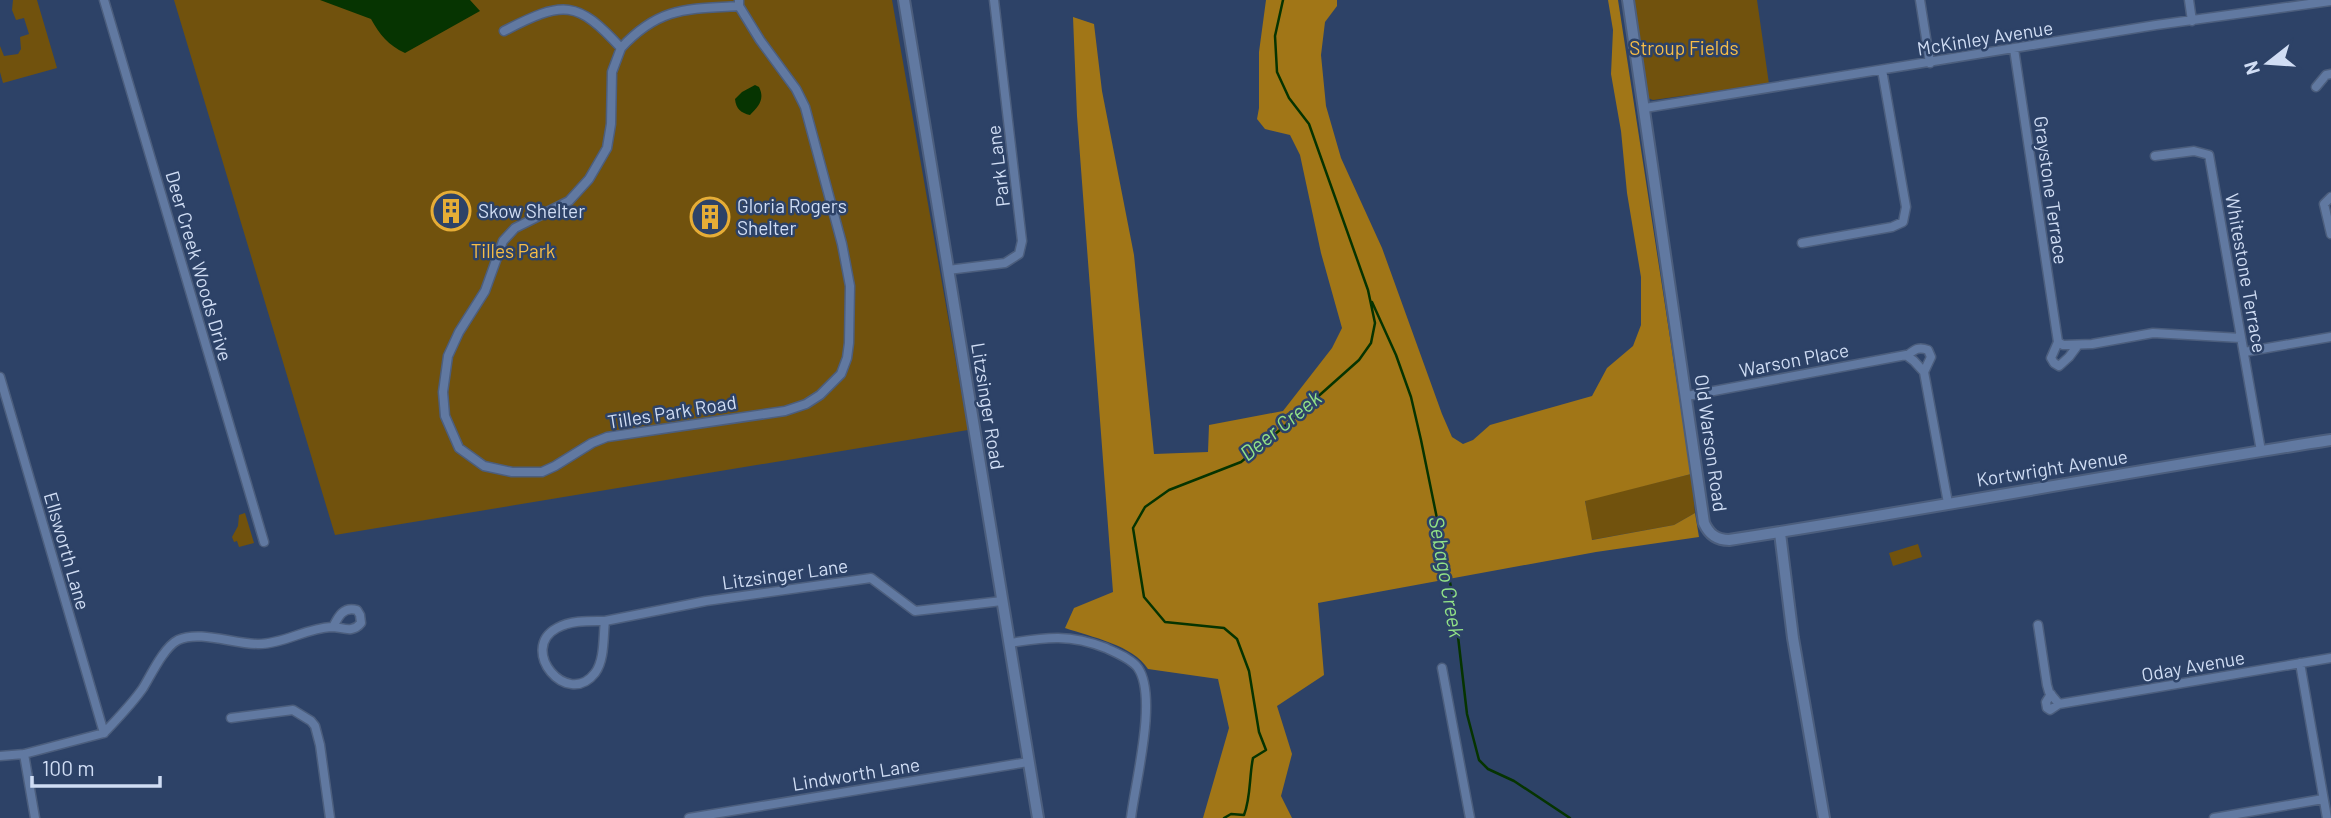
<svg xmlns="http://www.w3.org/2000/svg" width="2331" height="818" font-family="Barlow,sans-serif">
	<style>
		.green { fill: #71520d }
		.forest { fill: #a17617 }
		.water { fill: #063401 }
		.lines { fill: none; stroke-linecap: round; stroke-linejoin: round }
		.stream { stroke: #063401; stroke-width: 2.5 }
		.minor-casing { stroke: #4c5e7d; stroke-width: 11 }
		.tertiary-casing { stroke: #4c5e7d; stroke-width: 14 }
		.minor { stroke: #6179a1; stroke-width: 8 }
		.tertiary { stroke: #6179a1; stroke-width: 10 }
		.labels { text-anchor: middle; stroke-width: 5; stroke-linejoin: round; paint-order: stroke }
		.street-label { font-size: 19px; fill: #d0ddf4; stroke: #2d4267 }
		.park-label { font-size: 19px; fill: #f7bd47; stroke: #2d4267 }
		.poi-label { font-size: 19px; fill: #d0ddf4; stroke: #2d4267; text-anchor: start }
		.water-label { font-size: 21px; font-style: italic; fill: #92e287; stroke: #2d4267 }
	</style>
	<rect width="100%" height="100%" fill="#2d4267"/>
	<!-- green -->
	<path class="green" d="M13 0H37L57 68 3 83 0 72V46L4 56 18 54 21 49 20 37 29 34 24 18 16 20 12 10Z
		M174 0H892L968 430 335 535Z
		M1629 0H1757L1769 84 1653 100 1645 97Z
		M1691 474 1695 513 1674 525 1591 540 1585 500Z
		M245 513 254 543 239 547 237 541 234 542 232 537 238 526 239 515Z
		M1918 544 1922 557 1893 566 1889 553Z"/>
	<!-- forest -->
	<path class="forest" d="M1266 0H1337V6L1325 22 1321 55 1326 106 1341 158 1382 248 1442 414 1452 437 1463 444 1473 440 1490 425 1592 396 1607 368 1633 346 1641 325V277L1627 193 1621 131 1611 74 1613 30 1608 0H1618L1691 474 1585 501 1592 540 1674 525 1695 513 1699 537 1596 552 1318 603 1324 675 1277 706 1292 754 1281 796 1292 818H1203L1229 728 1218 679 1148 669C1133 645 1091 637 1065 628L1074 608 1113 592 1077 116 1073 17 1094 24 1102 91 1134 255 1154 454 1208 452 1209 425 1283 411 1332 348 1342 328 1321 253 1300 155 1290 135 1265 129 1257 119 1259 108V52Z"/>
	<!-- water -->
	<path class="water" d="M320 0H470L480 11 405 53C388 45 380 35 371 19Z
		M755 85 759 87C765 99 759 106 750 115 741 113 736 109 735 99L742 92Z"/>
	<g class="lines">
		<!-- stream -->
		<path class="stream" d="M1372 302 1396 355 1411 397 1421 440 1454 602 1467 714 1479 760 1488 769 1514 781 1570 818
			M1224 818 1231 814 1244 815C1251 797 1249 777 1253 758L1266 750 1259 732 1249 671 1237 639 1224 628 1165 622 1144 597 1133 528 1145 507 1169 490 1241 462 1286 425 1359 360 1371 343 1375 323 1368 290 1309 124 1289 98 1277 72 1275 36 1283 0"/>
		<defs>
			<path id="minor" d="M104 0 264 542
				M1920 0 1930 63
				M2189 0 2192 21
				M504 31C564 0 577 0 621 48 659 7 686 9 739 6
				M621 48 612 72 611 124 607 148 589 179 569 201 515 228 503 241 485 291 459 332 448 356 443 392 445 416 459 448 484 466 512 472H542L555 466 592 443 607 437 785 411 806 404 820 395 841 374 847 358 849 343 850 286 842 244 805 107 796 89 760 40 739 6V0
				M2014 49 2058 342 2063 345 2092 344 2153 333 2241 338
				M2316 87 2326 75 2331 74
				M1645 108 2156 25 2331 1
				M2155 156 2194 151 2209 155 2261 451
				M2331 197 2324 204 2331 234
				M1802 243 1892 227 1903 222 1906 207 1882 70
				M948 270 1005 263 1019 254 1022 241 994 0
				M2058 342 2051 358 2054 363 2059 366 2069 357 2078 345
				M2244 352 2331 337
				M1907 356C1914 350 1918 346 1928 350L1931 357 1924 372
				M0 377 104 733
				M1687 396 1906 355 1914 361 1924 372 1948 503
				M605 621 706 601 871 578 915 611 1002 601
				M605 621C603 636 605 660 595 673 567 709 518 649 557 628 571 620 590 621 605 621Z
				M2038 625 2047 685 2049 692 2059 704
				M1010 643C1047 637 1070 634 1106 648 1116 653 1132 659 1138 668 1158 697 1135 783 1131 818
				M2300 663 2327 818
				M1442 668 1470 818
				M2051 694 2046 702 2047 708 2050 710 2059 704 2331 658
				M231 718 293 710 311 721 315 726 320 745 330 818
				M104 733C117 719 132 704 143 688 151 675 164 647 178 640 200 630 233 644 258 644 283 644 307 628 331 627 343 627 352 634 361 623L360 615 357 610C343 606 338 617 333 627
				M24 754 35 818
				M0 756 24 754 104 733
				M689 818 1028 762
				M2214 818 2323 799"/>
			<path id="tertiary" d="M904 0 1038 818
				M1628 0 1704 523C1709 534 1716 540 1729 540 1930 509 2130 471 2331 440
				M1780 533 1793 638 1824 818"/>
		</defs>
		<!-- minor casing -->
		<use href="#minor" class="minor-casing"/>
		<!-- tertiary casing -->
		<use href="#tertiary" class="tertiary-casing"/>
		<!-- minor -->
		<use href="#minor" class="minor"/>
		<!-- tertiary -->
		<use href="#tertiary" class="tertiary"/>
	</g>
	<!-- icons -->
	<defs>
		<symbol id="building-ring" viewBox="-11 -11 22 22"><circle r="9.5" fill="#2d4267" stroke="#e6ad36" stroke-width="1.5"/><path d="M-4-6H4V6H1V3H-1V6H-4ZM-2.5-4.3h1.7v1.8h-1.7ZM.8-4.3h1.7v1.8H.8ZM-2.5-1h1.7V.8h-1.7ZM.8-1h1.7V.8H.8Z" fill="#e6ad36"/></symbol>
	</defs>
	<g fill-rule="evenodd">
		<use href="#building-ring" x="429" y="189" width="44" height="44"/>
		<use href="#building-ring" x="688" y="195" width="44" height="44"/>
	</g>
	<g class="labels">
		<!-- street labels -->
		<g class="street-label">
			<text transform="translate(1985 38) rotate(-9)" y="7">McKinley Avenue</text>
			<text transform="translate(998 166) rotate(-97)" y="7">Park Lane</text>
			<text transform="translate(2051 190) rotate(82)" y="7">Graystone Terrace</text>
			<text transform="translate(199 266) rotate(74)" y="7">Deer Creek Woods Drive</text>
			<text transform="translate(2246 273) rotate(80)" y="7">Whitestone Terrace</text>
			<text transform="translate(1794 360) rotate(-11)" y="7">Warson Place</text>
			<text transform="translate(988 406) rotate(81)" y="7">Litzsinger Road</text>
			<text transform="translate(672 412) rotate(-9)" y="7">Tilles Park Road</text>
			<text transform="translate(1711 443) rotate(82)" y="7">Old Warson Road</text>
			<text transform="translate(2052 468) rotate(-9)" y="7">Kortwright Avenue</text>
			<text transform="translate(67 551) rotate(74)" y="7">Ellsworth Lane</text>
			<text transform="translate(785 574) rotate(-8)" y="7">Litzsinger Lane</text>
			<text transform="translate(2193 666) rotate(-10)" y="7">Oday Avenue</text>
			<text transform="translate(856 774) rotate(-9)" y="7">Lindworth Lane</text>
		</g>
		<!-- park labels -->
		<g class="park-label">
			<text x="1684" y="55">Stroup Fields</text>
			<text x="513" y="258">Tilles Park</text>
		</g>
		<!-- poi labels -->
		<g class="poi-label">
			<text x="737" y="213">Gloria Rogers<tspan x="737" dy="22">Shelter</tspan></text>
			<text x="478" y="218">Skow Shelter</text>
		</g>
		<!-- water labels -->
		<g class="water-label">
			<text transform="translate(1281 426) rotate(-39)" y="7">Deer Creek</text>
			<text transform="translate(1446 577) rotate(80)" y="7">Sebago Creek</text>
		</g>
	</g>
	<!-- north arrow -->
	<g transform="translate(2268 63) rotate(253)" stroke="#2d4267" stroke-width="5" paint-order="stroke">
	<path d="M0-5L12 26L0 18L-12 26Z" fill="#d0ddf4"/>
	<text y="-10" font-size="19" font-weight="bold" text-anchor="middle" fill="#d0ddf4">N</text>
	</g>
	<!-- scale -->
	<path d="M32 776v10h128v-10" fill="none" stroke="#d0ddf4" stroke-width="3.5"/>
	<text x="42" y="776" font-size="21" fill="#d0ddf4" stroke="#2d4267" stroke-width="5" paint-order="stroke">100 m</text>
</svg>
